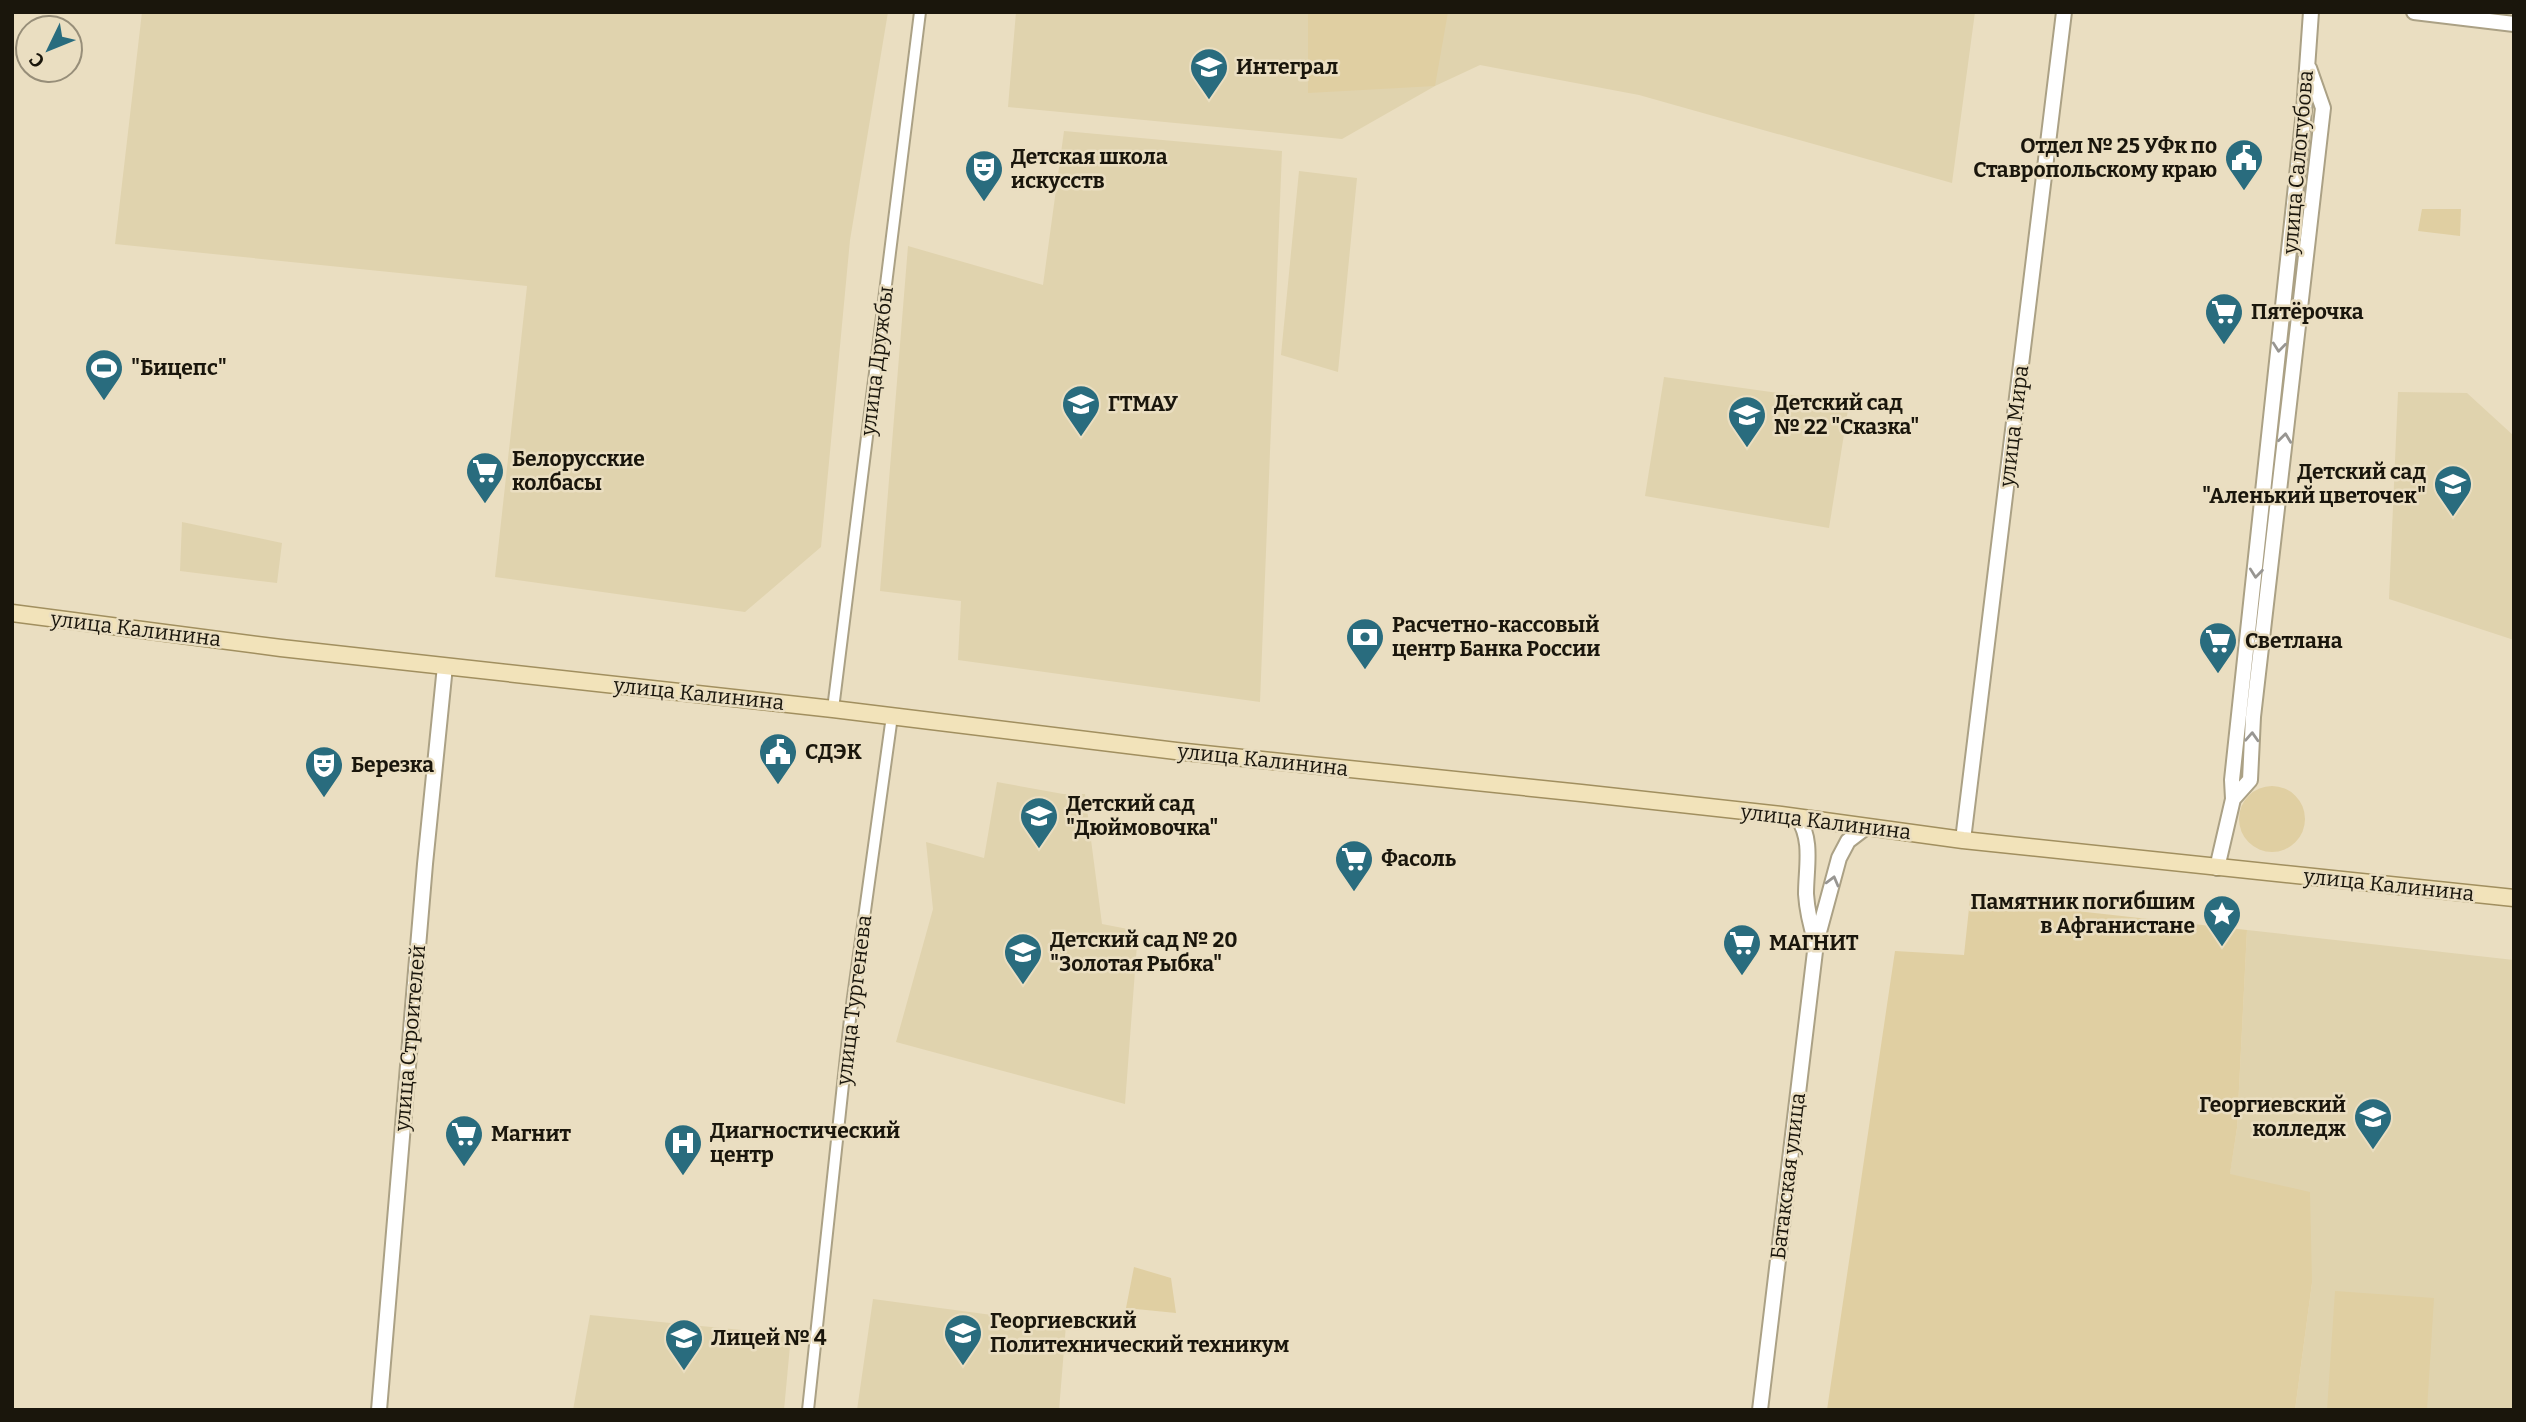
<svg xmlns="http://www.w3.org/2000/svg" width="2526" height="1422" font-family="Bitter,serif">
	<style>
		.built { fill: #e0d3ae }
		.green { fill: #e0cfa2 }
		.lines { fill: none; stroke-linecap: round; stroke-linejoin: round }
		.street-casing { stroke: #aba185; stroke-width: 14 }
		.secondary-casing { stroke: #aba185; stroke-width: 18 }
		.primary-casing { stroke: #a18f5f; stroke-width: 19 }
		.street { stroke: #fff; stroke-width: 10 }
		.secondary { stroke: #fff; stroke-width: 14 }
		.primary { stroke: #f2e3ba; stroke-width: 16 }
		.oneway { stroke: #989692 }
		.labels { text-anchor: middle; stroke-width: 5; stroke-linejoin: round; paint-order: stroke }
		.poi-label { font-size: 21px; font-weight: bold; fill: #1a160c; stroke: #eadec1; text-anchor: start }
		.street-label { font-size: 21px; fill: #1a160c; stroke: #eadec1 }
	</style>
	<rect width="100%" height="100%" fill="#eadec1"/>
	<!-- built -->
	<path class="built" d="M142 12H888L850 240 821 547 745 612 495 577 527 286 115 244Z
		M1016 12H1975L1952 183 1639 95 1480 65 1435 86 1342 139 1008 107Z
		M1064 131 1282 151 1260 702 958 660 961 601 880 591 908 246 1043 285Z
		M1299 171 1357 178 1338 372 1281 355Z
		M1664 377 1849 403 1829 528 1645 496Z
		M2398 392 2467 393 2514 436V640L2389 599Z
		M182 522 282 543 277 583 180 571Z
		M997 782 1063 794H1085L1102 924 1138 931 1125 1104 896 1042 933 909 926 842 984 858Z
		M2247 930 2514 960V1410H2295L2312 1283 2217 1256 2237 1128Z
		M873 1299 1066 1325 1059 1410H857Z
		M590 1315 791 1335 784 1410H573Z"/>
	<!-- green -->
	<path class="green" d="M1308 12H1448L1435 86 1308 93Z
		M2422 209H2461L2460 236 2418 231Z
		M2239 819a33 33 0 1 1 66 0a33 33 0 1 1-66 0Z
		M1970 899 2247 930 2237 1128 2230 1174 2310 1192 2312 1283 2295 1410H1827L1895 951 1964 955Z
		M1134 1267 1171 1278 1176 1313 1126 1308Z
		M2335 1291 2434 1298 2427 1410H2327Z"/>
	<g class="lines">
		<defs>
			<path id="street" d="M833 709 920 12
				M808 1410 850 1019 892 716"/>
			<path id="secondary" d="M2414 12 2514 24
				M2233 799 2250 780 2253 717 2323 108 2309 68
				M1798 818C1813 840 1806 868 1806 894 1807 910 1811 927 1816 943
				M1963 840 2064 12
				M2217 868 2233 799 2232 780 2304 111 2311 12
				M379 1410 425 864 445 666
				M1760 1410 1816 943 1839 858 1848 841 1865 828"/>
			<path id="primary" d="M12 613 281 648 833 709 1176 751 1581 793 1781 815 1963 840 2514 898"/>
		</defs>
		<!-- street casing -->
		<use href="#street" class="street-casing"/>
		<!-- secondary casing -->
		<use href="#secondary" class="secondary-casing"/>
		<!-- primary casing -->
		<use href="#primary" class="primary-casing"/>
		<!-- street -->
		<use href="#street" class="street"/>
		<!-- secondary -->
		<use href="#secondary" class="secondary"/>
		<!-- primary -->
		<use href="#primary" class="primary"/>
	</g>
	<!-- one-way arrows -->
	<defs><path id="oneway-chevron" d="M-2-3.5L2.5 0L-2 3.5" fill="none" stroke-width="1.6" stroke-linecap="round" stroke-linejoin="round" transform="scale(1.75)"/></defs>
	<g class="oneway">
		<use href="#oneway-chevron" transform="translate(2279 347) rotate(96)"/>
		<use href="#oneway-chevron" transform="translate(2285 438) rotate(-83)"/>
		<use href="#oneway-chevron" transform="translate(2256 573) rotate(96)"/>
		<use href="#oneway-chevron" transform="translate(2252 737) rotate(-87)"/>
		<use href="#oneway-chevron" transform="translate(1833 881) rotate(-75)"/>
	</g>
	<!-- icons -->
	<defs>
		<symbol id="university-pin" viewBox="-11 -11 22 30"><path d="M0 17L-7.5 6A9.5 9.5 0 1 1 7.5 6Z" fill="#296c7e" stroke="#eadec1"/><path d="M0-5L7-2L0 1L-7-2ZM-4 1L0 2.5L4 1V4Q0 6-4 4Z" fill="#fff"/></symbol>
		<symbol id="civic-pin" viewBox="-11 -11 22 30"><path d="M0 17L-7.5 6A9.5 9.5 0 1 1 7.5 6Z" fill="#296c7e" stroke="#eadec1"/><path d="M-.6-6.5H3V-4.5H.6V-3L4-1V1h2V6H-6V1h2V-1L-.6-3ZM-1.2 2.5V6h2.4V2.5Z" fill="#fff"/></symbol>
		<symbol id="theatre-pin" viewBox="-11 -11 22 30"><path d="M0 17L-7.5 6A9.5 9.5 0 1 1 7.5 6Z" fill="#296c7e" stroke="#eadec1"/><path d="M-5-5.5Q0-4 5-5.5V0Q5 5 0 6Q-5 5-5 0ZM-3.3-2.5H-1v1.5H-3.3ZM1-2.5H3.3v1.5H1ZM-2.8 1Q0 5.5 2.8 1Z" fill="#fff"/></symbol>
		<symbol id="supermarket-pin" viewBox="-11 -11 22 30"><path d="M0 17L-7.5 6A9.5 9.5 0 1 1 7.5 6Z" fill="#296c7e" stroke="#eadec1"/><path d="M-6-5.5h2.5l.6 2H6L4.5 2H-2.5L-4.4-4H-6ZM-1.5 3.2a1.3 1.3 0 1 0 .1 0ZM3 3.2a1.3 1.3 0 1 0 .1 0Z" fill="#fff"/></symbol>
		<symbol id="stadium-pin" viewBox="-11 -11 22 30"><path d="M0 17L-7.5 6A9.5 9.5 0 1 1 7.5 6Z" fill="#296c7e" stroke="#eadec1"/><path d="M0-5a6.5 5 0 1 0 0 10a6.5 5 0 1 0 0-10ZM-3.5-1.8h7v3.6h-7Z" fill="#fff"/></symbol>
		<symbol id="school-pin" viewBox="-11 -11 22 30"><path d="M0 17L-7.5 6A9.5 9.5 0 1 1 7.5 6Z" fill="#296c7e" stroke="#eadec1"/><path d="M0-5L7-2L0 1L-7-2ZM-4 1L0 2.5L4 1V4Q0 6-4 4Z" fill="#fff"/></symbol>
		<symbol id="bank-pin" viewBox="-11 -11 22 30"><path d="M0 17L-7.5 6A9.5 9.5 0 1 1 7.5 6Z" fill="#296c7e" stroke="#eadec1"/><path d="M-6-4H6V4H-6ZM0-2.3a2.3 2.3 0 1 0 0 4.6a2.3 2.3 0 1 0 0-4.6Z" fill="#fff"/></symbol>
		<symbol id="sight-pin" viewBox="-11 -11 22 30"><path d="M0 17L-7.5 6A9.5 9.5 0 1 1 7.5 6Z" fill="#296c7e" stroke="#eadec1"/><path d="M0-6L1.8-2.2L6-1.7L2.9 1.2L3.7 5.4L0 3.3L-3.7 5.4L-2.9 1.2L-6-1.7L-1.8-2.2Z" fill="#fff"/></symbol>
		<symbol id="hospital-pin" viewBox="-11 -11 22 30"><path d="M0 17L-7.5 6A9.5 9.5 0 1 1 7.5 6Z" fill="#296c7e" stroke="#eadec1"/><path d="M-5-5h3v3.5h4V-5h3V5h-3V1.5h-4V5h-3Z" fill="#fff"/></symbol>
	</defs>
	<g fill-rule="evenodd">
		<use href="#university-pin" x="1187" y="45" width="44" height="60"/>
		<use href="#civic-pin" x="2222" y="136" width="44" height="60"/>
		<use href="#theatre-pin" x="962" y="147" width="44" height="60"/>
		<use href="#supermarket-pin" x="2202" y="290" width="44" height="60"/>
		<use href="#stadium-pin" x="82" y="346" width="44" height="60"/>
		<use href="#university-pin" x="1059" y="382" width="44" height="60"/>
		<use href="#school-pin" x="1725" y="393" width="44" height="60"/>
		<use href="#supermarket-pin" x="463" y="449" width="44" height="60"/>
		<use href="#school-pin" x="2431" y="462" width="44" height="60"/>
		<use href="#bank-pin" x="1343" y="615" width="44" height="60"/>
		<use href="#supermarket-pin" x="2196" y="619" width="44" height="60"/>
		<use href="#civic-pin" x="756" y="730" width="44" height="60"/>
		<use href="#theatre-pin" x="302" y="743" width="44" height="60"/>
		<use href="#school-pin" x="1017" y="794" width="44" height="60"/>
		<use href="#supermarket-pin" x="1332" y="837" width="44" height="60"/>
		<use href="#sight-pin" x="2200" y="892" width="44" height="60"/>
		<use href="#supermarket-pin" x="1720" y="921" width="44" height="60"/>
		<use href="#school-pin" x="1001" y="930" width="44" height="60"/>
		<use href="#university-pin" x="2351" y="1095" width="44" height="60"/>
		<use href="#supermarket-pin" x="442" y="1112" width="44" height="60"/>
		<use href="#hospital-pin" x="661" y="1121" width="44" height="60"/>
		<use href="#university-pin" x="941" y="1311" width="44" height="60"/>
		<use href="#school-pin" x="662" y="1316" width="44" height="60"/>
	</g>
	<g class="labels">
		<!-- poi labels -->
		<g class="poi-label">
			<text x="1236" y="74">Интеграл</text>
			<text x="2217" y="153" text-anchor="end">Отдел № 25 УФк по<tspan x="2217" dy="24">Ставропольскому краю</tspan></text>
			<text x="1011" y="164">Детская школа<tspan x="1011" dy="24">искусств</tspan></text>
			<text x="2251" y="319">Пятёрочка</text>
			<text x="131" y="375">"Бицепс"</text>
			<text x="1774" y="410">Детский сад<tspan x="1774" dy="24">№ 22 "Сказка"</tspan></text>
			<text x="1108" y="411">ГТМАУ</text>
			<text x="512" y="466">Белорусские<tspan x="512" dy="24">колбасы</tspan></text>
			<text x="2426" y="479" text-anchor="end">Детский сад<tspan x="2426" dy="24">"Аленький цветочек"</tspan></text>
			<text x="1392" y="632">Расчетно-кассовый<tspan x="1392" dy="24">центр Банка России</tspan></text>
			<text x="2245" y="648">Светлана</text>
			<text x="805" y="759">СДЭК</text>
			<text x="351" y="772">Березка</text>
			<text x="1066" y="811">Детский сад<tspan x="1066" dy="24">"Дюймовочка"</tspan></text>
			<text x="1381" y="866">Фасоль</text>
			<text x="2195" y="909" text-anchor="end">Памятник погибшим<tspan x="2195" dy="24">в Афганистане</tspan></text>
			<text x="1050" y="947">Детский сад № 20<tspan x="1050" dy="24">"Золотая Рыбка"</tspan></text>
			<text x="1769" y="950">МАГНИТ</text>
			<text x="2346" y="1112" text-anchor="end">Георгиевский<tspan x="2346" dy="24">колледж</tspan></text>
			<text x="710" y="1138">Диагностический<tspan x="710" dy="24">центр</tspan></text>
			<text x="491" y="1141">Магнит</text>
			<text x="990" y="1328">Георгиевский<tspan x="990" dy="24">Политехнический техникум</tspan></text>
			<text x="711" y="1345">Лицей № 4</text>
		</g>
		<!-- street labels -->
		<g class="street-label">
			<text transform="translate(2298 162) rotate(-85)" y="7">улица Салогубова</text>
			<text transform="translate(877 361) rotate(-83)" y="7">улица Дружбы</text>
			<text transform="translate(2014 426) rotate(-83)" y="7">улица Мира</text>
			<text transform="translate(136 629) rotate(7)" y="7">улица Калинина</text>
			<text transform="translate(699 694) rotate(6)" y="7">улица Калинина</text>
			<text transform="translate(1263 760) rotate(6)" y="7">улица Калинина</text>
			<text transform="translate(1826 822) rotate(7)" y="7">улица Калинина</text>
			<text transform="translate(2389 885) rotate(6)" y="7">улица Калинина</text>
			<text transform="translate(854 1000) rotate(-83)" y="7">улица Тургенева</text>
			<text transform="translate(410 1038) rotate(-85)" y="7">улица Строителей</text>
			<text transform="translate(1788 1176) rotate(-83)" y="7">Батакская улица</text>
		</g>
	</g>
	<!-- border -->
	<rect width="2526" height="1422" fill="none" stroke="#1a160c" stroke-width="28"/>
	<!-- north arrow -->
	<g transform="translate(49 49) rotate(227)"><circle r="33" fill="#eadec1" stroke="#978e79" stroke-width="2"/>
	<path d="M0-5L12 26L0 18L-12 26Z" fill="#296c7e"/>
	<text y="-10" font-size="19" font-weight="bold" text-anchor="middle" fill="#1a160c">С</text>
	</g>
</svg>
